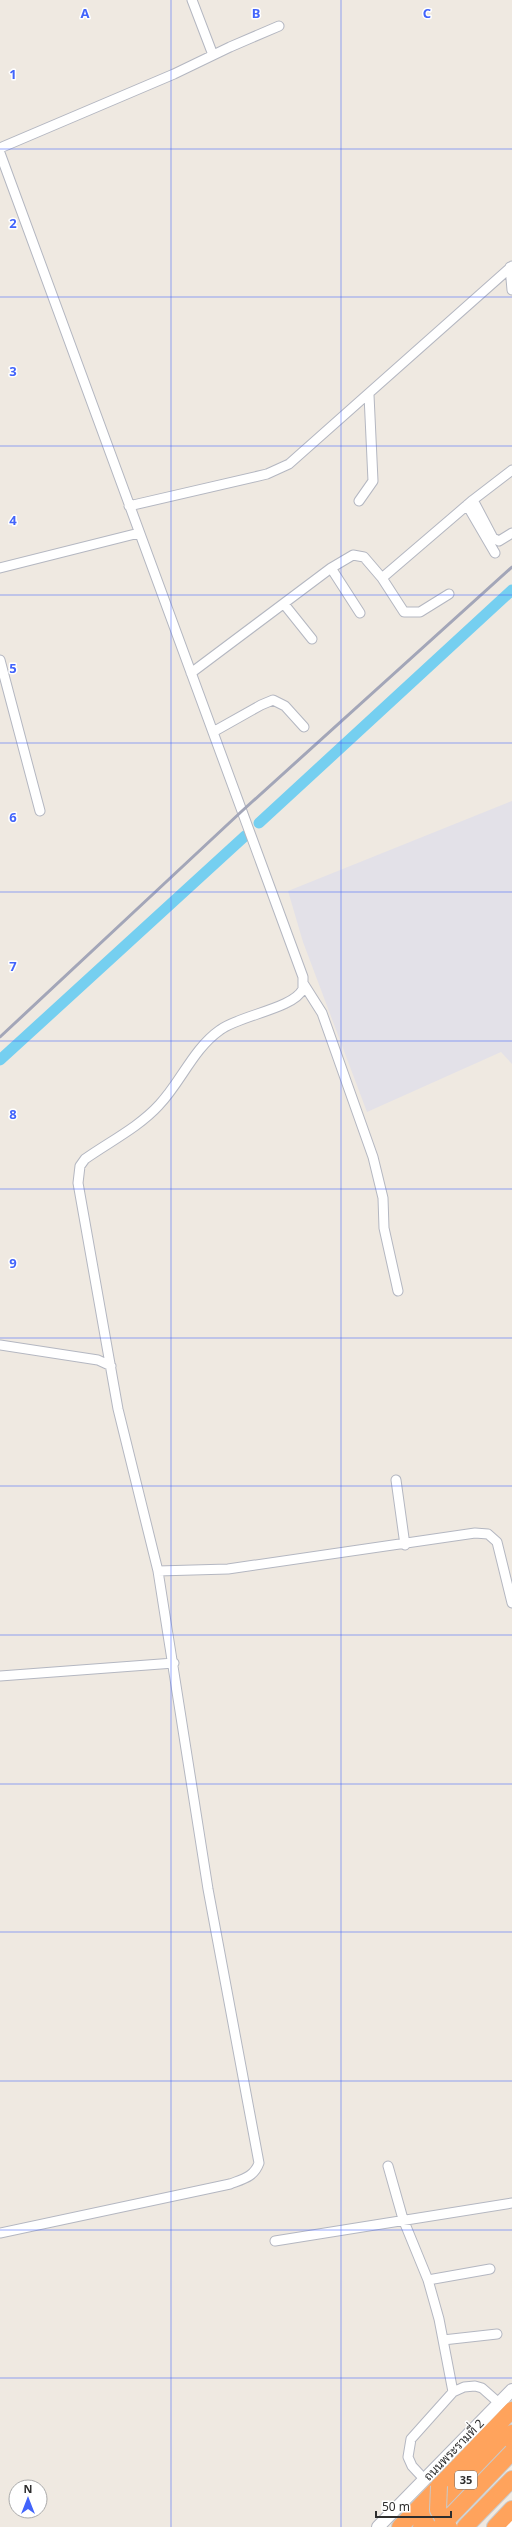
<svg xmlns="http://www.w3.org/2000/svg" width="512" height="2527" font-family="'Noto Sans',Sarabun,sans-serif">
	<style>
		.industrial { fill: #e3e1e8 }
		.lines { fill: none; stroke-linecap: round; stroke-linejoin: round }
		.canal { stroke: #75cff0; stroke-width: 11 }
		.street-casing { stroke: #b4b7c1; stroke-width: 11 }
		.secondary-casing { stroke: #b4b7c1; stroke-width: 14 }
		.highway-casing { stroke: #c9c9c9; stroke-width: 18 }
		.street { stroke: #fff; stroke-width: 9 }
		.secondary { stroke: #fff; stroke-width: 12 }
		.highway { stroke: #ffa35c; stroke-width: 16 }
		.rail { stroke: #a3a6b8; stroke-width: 3 }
		.highway-bridge-casing { stroke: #c9c9c9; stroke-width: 18; stroke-linecap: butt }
		.highway-bridge { stroke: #ffa35c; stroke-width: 16 }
		.grid { fill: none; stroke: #4264fb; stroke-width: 1; stroke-opacity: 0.55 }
		.labels { text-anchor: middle; stroke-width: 3; stroke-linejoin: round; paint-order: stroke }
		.shield { fill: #fff; stroke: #6d6d6d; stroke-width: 1 }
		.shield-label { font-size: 11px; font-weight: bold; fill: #2e2e2e }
		.street-label { font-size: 12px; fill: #2e2e2e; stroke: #fff }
		.grid-label { font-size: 13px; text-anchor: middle; font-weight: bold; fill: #4264fb; stroke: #fff; stroke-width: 3; stroke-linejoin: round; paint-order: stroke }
	</style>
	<rect width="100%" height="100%" fill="#efe9e1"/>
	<!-- industrial -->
	<path class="industrial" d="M512 801V1064L501 1052 367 1112 303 942 288 891Z"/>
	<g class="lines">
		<!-- canal -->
		<path class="canal" d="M259 823 512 590
			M0 1060 245 836"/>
		<defs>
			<path id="street" d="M192 0 213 55
				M0 148 174 74 230 47 279 26
				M0 153 303 977V989C293 1009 240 1015 220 1030 193 1049 181 1082 159 1105 139 1127 109 1142 85 1159L80 1166 78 1183 118 1409 158 1571 208 1889 259 2163C254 2177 243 2179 230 2184L0 2233
				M510 267 512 290
				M473 500 493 538 499 541 512 533
				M359 501 373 481 369 395
				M467 505 495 553
				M129 506 267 474 289 464 512 266
				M0 568 139 533
				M331 568 360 613
				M382 578 404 612H420L449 594
				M284 604 312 639
				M0 660 40 811
				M191 673 331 568 353 555 364 557 382 578 473 500 512 470
				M213 732 261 705 273 700 285 706 304 727
				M303 983 322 1013 373 1157 383 1198 384 1228 398 1291
				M0 1345 98 1360 111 1366
				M396 1480 405 1545
				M158 1571 228 1569 475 1533 488 1534 497 1542 512 1603
				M0 1676 174 1663
				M388 2166 403 2219 428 2280 439 2319 453 2392
				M275 2241 512 2203
				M428 2280 490 2269
				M443 2340 497 2334
				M425 2480 412 2466 408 2457 411 2439 453 2392 464 2387 475 2386 482 2388 499 2403"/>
			<path id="secondary" d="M378 2527 512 2390
				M511 2527 512 2525"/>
			<path id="highway" d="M400 2527 512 2410
				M421 2527 512 2433
				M465 2527 512 2479
				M495 2527 512 2509"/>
		</defs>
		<!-- street casing -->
		<use href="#street" class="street-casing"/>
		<!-- secondary casing -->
		<use href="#secondary" class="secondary-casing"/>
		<!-- highway casing -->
		<use href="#highway" class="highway-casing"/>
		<!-- street -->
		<use href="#street" class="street"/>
		<!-- secondary -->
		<use href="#secondary" class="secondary"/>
		<!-- highway -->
		<use href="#highway" class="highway"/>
		<!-- rail -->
		<path class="rail" d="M0 1037 242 811 512 567"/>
		<defs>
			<path id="highway-bridge" d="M439 2486 438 2510 449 2527
				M440 2527 512 2452"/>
		</defs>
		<!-- highway-bridge casing -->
		<use href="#highway-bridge" class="highway-bridge-casing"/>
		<!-- highway-bridge -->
		<use href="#highway-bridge" class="highway-bridge"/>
	</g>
	<!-- grid -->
	<path class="grid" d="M171 0V2527M341 0V2527M0 149H512M0 297H512M0 446H512M0 595H512M0 743H512M0 892H512M0 1041H512M0 1189H512M0 1338H512M0 1486H512M0 1635H512M0 1784H512M0 1932H512M0 2081H512M0 2230H512M0 2378H512"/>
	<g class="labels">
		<!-- shield labels -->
		<rect class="shield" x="455" y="2471" width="22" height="18" rx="3"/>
		<g class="shield-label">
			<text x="466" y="2484">35</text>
		</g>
		<!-- street labels -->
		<g class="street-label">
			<text transform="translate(454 2450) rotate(-46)" y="4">ถนนพระรามที่ 2</text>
		</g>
	</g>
	<g class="grid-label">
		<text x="85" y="18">A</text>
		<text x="256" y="18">B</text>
		<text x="427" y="18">C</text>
		<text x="13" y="79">1</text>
		<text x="13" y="228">2</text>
		<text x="13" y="376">3</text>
		<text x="13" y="525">4</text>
		<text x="13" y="673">5</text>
		<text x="13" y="822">6</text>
		<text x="13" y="971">7</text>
		<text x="13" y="1119">8</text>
		<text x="13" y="1268">9</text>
	</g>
	<!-- north arrow -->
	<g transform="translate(28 2499)"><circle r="19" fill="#ffffff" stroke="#ababab"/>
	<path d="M0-3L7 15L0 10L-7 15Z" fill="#4264fb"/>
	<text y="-6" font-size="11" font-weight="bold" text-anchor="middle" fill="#2e2e2e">N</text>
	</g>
	<!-- scale -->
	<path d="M376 2511v6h75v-6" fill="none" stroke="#2e2e2e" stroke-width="2"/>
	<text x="382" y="2511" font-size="12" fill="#2e2e2e" stroke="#ffffff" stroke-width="3" paint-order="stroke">50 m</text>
</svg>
